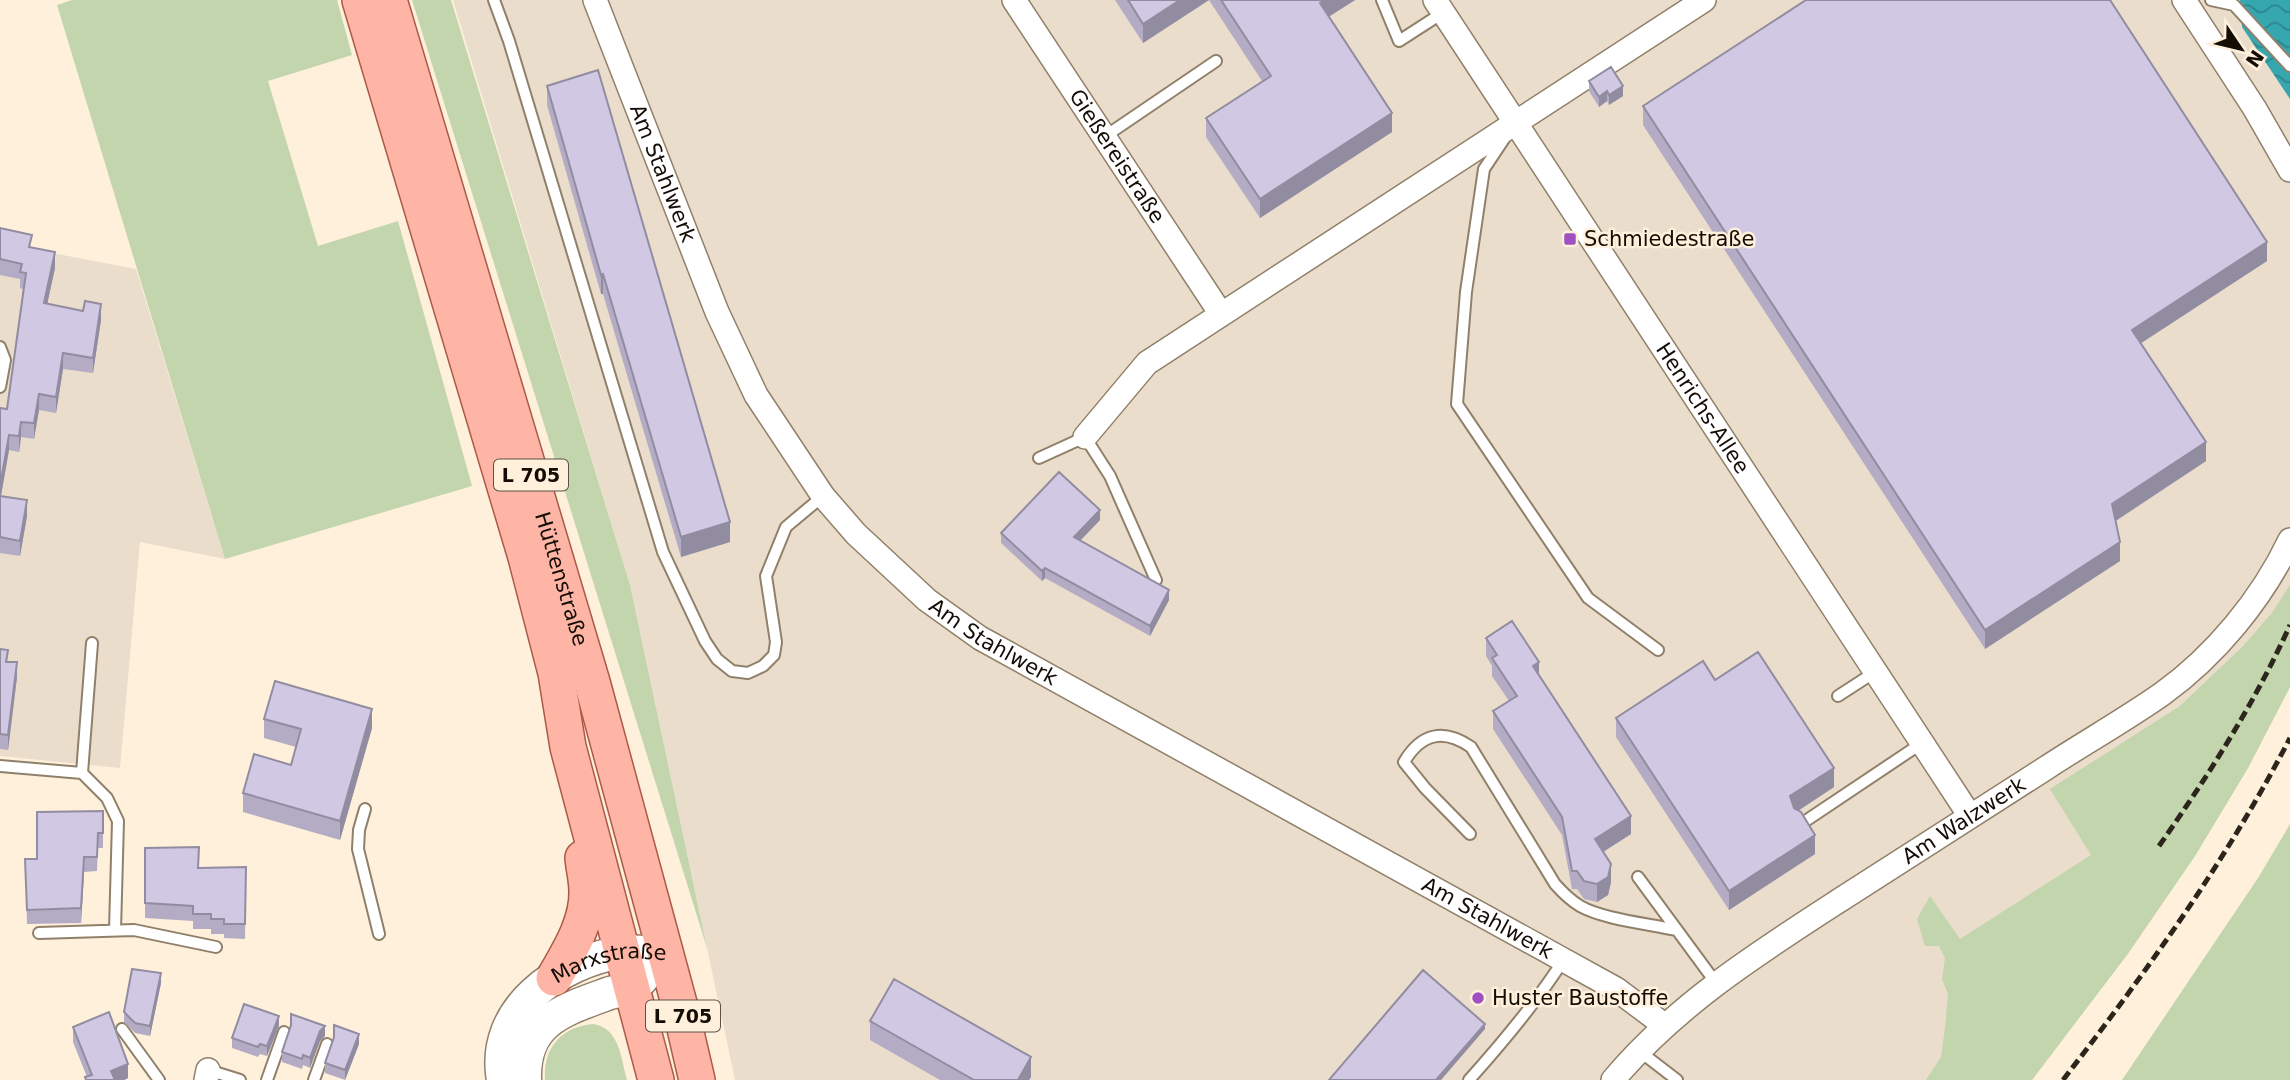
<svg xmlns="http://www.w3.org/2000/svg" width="2290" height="1080" font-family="'DejaVu Sans',sans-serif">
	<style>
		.commercial { fill: #ebddcb }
		.grass { fill: #c2d5ac }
		.water { fill: url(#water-waves) }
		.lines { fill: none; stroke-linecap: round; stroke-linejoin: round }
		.lane-casing { stroke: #908069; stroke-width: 14 }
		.street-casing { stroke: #908069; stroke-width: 26 }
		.secondary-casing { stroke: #908069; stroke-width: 35 }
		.primary-casing { stroke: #ab5a47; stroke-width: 38 }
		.lane { stroke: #fff; stroke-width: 10 }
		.street { stroke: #fff; stroke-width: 23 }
		.secondary { stroke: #fff; stroke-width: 32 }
		.primary { stroke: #feb5a6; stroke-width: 35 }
		.rail { stroke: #2c251c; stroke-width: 5; stroke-dasharray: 10 5; stroke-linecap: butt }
		.wall { fill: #b4acc4 }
		.shaded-wall { fill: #928ca0 }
		.building { fill: #d1c8e4; stroke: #928ca0; stroke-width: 2 }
		.poi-dot { fill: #a150c1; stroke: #fff0dc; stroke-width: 2.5 }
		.labels { text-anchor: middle; stroke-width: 5; stroke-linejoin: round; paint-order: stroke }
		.shield { fill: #fff0dc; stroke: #5a5146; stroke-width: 2 }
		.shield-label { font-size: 19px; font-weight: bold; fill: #130d05 }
		.street-label { font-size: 21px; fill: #130d05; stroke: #fff0dc }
		.poi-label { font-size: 21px; fill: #130d05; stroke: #fff0dc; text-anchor: start }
	</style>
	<defs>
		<pattern id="water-waves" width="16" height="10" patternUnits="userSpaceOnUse" patternTransform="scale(1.75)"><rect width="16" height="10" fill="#36a7af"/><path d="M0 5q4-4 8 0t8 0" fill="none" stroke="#2c868c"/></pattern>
	</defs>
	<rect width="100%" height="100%" fill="#fff0dc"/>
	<!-- commercial -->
	<path class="commercial" d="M453 0H2290V687L2248 768 2195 856 2127 955 2032 1080H735L630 585Z
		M0 243 136 269 225 559 140 542 120 768 0 756Z"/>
	<!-- grass -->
	<path class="grass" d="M72 0H337L352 55 268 81 318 246 398 221 472 486 225 559 57 5Z
		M412 0H451L630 585 707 948Z
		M2290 585V687L2248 768 2195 856 2127 955 2032 1080H1926L1941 1057 1945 1028 1948 994 1942 979 1945 958 1939 946H1925L1917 919 1930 896 1960 939 2091 855 2050 789 2180 706 2244 645 2271 614Z
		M2290 824V1080H2122L2258 878Z
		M593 1024C620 1028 621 1059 627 1080H545C543 1048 561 1027 593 1024Z"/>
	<!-- water -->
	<path class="water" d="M2240 0H2290V99L2242 27Z"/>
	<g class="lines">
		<defs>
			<path id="lane" d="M494 0 509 41 663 552 705 641 717 659 732 671 748 673 763 666 774 655 776 642 766 576 786 527 823 496
				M1382 0 1399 41 1444 12
				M2211 0 2234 5 2290 66
				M1506 136 1484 169 1466 292 1457 404 1588 598 1658 650
				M1104 137 1216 61
				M0 347 5 360 0 387
				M1039 458 1085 437 1110 476 1156 580
				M1838 696 1875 672
				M0 766 82 773 107 798 118 821 115 930
				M82 773 92 643
				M365 809 359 830 358 849 379 934
				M1801 824 1922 743
				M1470 834 1425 788 1404 762C1422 732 1444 729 1471 747L1555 884C1563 893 1570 900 1580 906 1602 919 1650 924 1676 930
				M1638 877 1716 983
				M39 933 134 930 216 947
				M122 1029 159 1080
				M1638 1050 1677 1080
				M208 1070 240 1080
				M267 1080 284 1032
				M314 1080 327 1044
				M1469 1080C1503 1042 1537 1002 1564 959"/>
			<g id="street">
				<path id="s1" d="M595 0 717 312 756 395 823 496 856 534 927 600 980 638 1616 989 1664 1025"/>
				<path id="s2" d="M1014 0 1221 314"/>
				<path id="s3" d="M1435 0 1970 816"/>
				<path d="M2184 0 2255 109 2290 170"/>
				<path d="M1085 437 1147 363 1704 0"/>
				<path d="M206 1080 208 1070"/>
				<path id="s4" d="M1613 1080C1676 1005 1758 953 1840 900 1909 856 1977 812 2046 768 2084 743 2125 720 2162 694 2215 656 2262 599 2290 540"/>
			</g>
			<g id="secondary">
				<path id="s5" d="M503 1080C490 1009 559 962 622 952 636 950 652 953 666 953"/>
				<path d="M525 1080C523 1021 563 1010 610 993 617 991 625 991 631 988 638 985 645 975 650 969"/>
			</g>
			<g id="primary">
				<path d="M360 0 526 557 556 673 568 747 656 1080"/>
				<path id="s6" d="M389 0 592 682 680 1007 697 1080"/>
				<path d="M554 978C569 952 588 922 587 891 587 880 584 869 583 858"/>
			</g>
		</defs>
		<!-- lane casing -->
		<use href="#lane" class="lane-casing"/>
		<!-- street casing -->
		<use href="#street" class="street-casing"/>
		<!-- secondary casing -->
		<use href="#secondary" class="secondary-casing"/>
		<!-- primary casing -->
		<use href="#primary" class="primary-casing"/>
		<!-- lane -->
		<use href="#lane" class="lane"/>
		<!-- street -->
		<use href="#street" class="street"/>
		<!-- secondary -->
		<use href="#secondary" class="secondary"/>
		<!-- primary -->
		<use href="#primary" class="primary"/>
		<!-- rail -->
		<path class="rail" d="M2159 846C2208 776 2255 703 2290 625
			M2063 1080C2147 971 2227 860 2290 738"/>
	</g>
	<!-- wall -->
	<path class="wall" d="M1115 0H1355L1329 17 1392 132 1260 218 1206 137V118L1262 81 1209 0 1143 43Z
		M1589 81 1623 96 1609 105 1607 101 1599 107 1589 91Z
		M547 86 730 542 681 557 603 294H601L547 105Z
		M1643 106 2267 261 2141 343 2206 461 2116 521 2120 561 1985 649 1643 125Z
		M0 228 32 248 55 268 47 304 101 320 93 373 63 369 56 413 39 410 34 439 21 437 19 452 9 450 1 496 27 516 20 556 0 553V410L7 409 23 289 20 288V279L0 275Z
		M1100 520 1080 541 1169 600 1150 636 1045 578 1042 581 1001 543V533Z
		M1486 638 1539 675 1631 834 1603 852 1611 882 1608 895 1597 902 1584 899 1577 889H1572L1562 835 1493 729V711L1509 701 1492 676V666L1486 656Z
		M0 649 17 677 8 750 0 749Z
		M1715 680 1834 787 1798 811 1815 854 1729 910 1616 737V718Z
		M264 719 372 728 340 840 243 812V793L291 765 296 747 264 738Z
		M103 811V848H98L97 871 84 872 81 923 27 924 25 859H37Z
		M145 848 199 868 246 867 245 939 224 938V934H211V929H193V921L145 918Z
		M161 983 150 1036 135 1033 124 1022V1012Z
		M870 1021 1031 1077 1029 1080H940L870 1040Z
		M279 1026 267 1056 260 1054 258 1057 232 1048V1038Z
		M73 1027 128 1078 124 1080H85V1077H87L73 1042Z
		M325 1036 320 1041 310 1068 303 1065 302 1069 282 1062V1052Z
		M359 1044 345 1080 325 1073V1063Z"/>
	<!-- shaded-wall -->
	<path class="shaded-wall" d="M1180 0H1209L1143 43V24Z
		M1325 0H1355L1320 22V3Z
		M1623 86V96L1609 105V95Z
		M1607 91V101L1599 107V97Z
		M1392 113V132L1260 218V199Z
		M2267 242V261L2132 349V330Z
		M55 252V268L44 319V303Z
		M603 274V294H601V275Z
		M101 304V320L93 373V358Z
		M63 353V369L56 413V397Z
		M39 394V410L34 439V423Z
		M21 422V437L19 452V436Z
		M9 435V450L0 501V486Z
		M2206 442V461L2112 523V504Z
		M27 500V516L20 556V541Z
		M1100 510V520L1074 547V537Z
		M730 522V542L681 557V537Z
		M2120 542V561L1985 649V630Z
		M1045 568V578L1042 581V571Z
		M1169 590V600L1150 636V626Z
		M17 662V677L8 750V735Z
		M1539 662V680L1533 666Z
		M372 709V728L340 840V821Z
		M1834 768V787L1790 816V796Z
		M1631 816V834L1595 857V839Z
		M1815 835V854L1729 910V891Z
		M84 857V872L81 923V908Z
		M1611 864V882L1608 895 1597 902V884Z
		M161 973V983L150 1036V1026Z
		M279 1016V1026L267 1056V1046Z
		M1485 1024V1029L1441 1080H1436Z
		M325 1026V1036L320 1041 310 1068V1058L320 1031Z
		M359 1034V1044L345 1080V1070Z
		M1031 1057V1077L1029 1080H1018Z
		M128 1064V1078L124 1080H111V1071Z"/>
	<!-- building -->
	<path class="building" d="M1128 0H1180L1143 24Z
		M1221 0H1325L1320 3 1392 113 1260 199 1206 118 1271 76Z
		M1806 0H2110L2267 242 2132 330 2206 442 2112 504 2120 542 1985 630 1643 106Z
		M1611 67 1623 86 1609 95 1607 91 1599 97 1589 81Z
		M598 70 730 522 681 537 603 274 601 275 547 86Z
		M0 228 32 235 29 247 55 252 44 303 83 311 85 301 101 304 93 358 63 353 56 397 39 394 34 423 21 422 19 436 9 435 0 486V408L7 409 26 273 20 272 22 264 0 259Z
		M1059 472 1100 510 1074 537 1169 590 1150 626 1045 568 1042 571 1001 533Z
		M0 496 27 500 20 541 0 537Z
		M1512 621 1539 662 1533 666 1631 816 1595 839 1611 864 1608 877 1597 884 1584 881 1577 871H1572L1562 817 1493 711 1517 696 1492 658 1497 655 1486 638Z
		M0 649 8 650 6 662H17L8 735 0 734Z
		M1758 652 1834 768 1790 796 1794 808 1801 812 1815 835 1729 891 1616 718 1703 661 1715 680Z
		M275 681 372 709 340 821 243 793 254 754 291 765 301 729 264 719Z
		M103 811V833H98L97 857H84L81 908 27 910 25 859H37V812Z
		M199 847 198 868 246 867 245 924H224V919H211V914H193V906L145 903V848Z
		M132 969 161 973 150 1026 135 1023 124 1012Z
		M1423 970 1485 1024 1436 1080H1329Z
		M894 979 1031 1057 1018 1080H974L870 1021Z
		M244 1004 279 1016 267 1046 260 1044 258 1047 232 1038Z
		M109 1012 128 1064 111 1071 115 1080H86L85 1077 92 1075 73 1027Z
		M291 1014 325 1026 320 1031 310 1058 303 1055 302 1059 282 1052 291 1025Z
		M334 1025 359 1034 345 1070 325 1063 334 1037Z"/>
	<!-- markers -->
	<g class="poi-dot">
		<rect x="1563" y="232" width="14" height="14" rx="3.5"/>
		<circle cx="1478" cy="998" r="7"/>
	</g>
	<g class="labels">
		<!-- shield labels -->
		<g class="shield">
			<rect x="494" y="459.5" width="74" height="31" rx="5"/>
			<rect x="646" y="1000.5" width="74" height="31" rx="5"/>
		</g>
		<g class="shield-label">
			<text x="531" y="482">L 705</text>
			<text x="683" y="1023">L 705</text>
		</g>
		<!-- street labels -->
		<g class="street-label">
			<text dy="7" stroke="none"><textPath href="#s2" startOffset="187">Gießereistraße</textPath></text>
			<text dy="7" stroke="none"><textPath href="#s1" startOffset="186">Am Stahlwerk</textPath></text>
			<text dy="7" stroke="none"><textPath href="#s3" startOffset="488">Henrichs-Allee</textPath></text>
			<text dy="7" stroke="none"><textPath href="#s6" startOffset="604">Hüttenstraße</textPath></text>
			<text dy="7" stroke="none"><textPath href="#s1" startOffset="774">Am Stahlwerk</textPath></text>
			<text dy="7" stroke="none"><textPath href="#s4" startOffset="438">Am Walzwerk</textPath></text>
			<text dy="7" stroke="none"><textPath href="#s1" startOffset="1340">Am Stahlwerk</textPath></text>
			<text dy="7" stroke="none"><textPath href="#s5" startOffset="180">Marxstraße</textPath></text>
		</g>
		<!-- poi labels -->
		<g class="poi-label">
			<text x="1584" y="246">Schmiedestraße</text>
			<text x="1492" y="1005">Huster Baustoffe</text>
		</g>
	</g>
	<!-- north arrow -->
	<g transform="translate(2241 49) rotate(125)" stroke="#fff0dc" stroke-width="5" paint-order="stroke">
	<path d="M0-5L12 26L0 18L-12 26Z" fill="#130d05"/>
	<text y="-10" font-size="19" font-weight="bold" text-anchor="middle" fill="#130d05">N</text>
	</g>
</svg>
